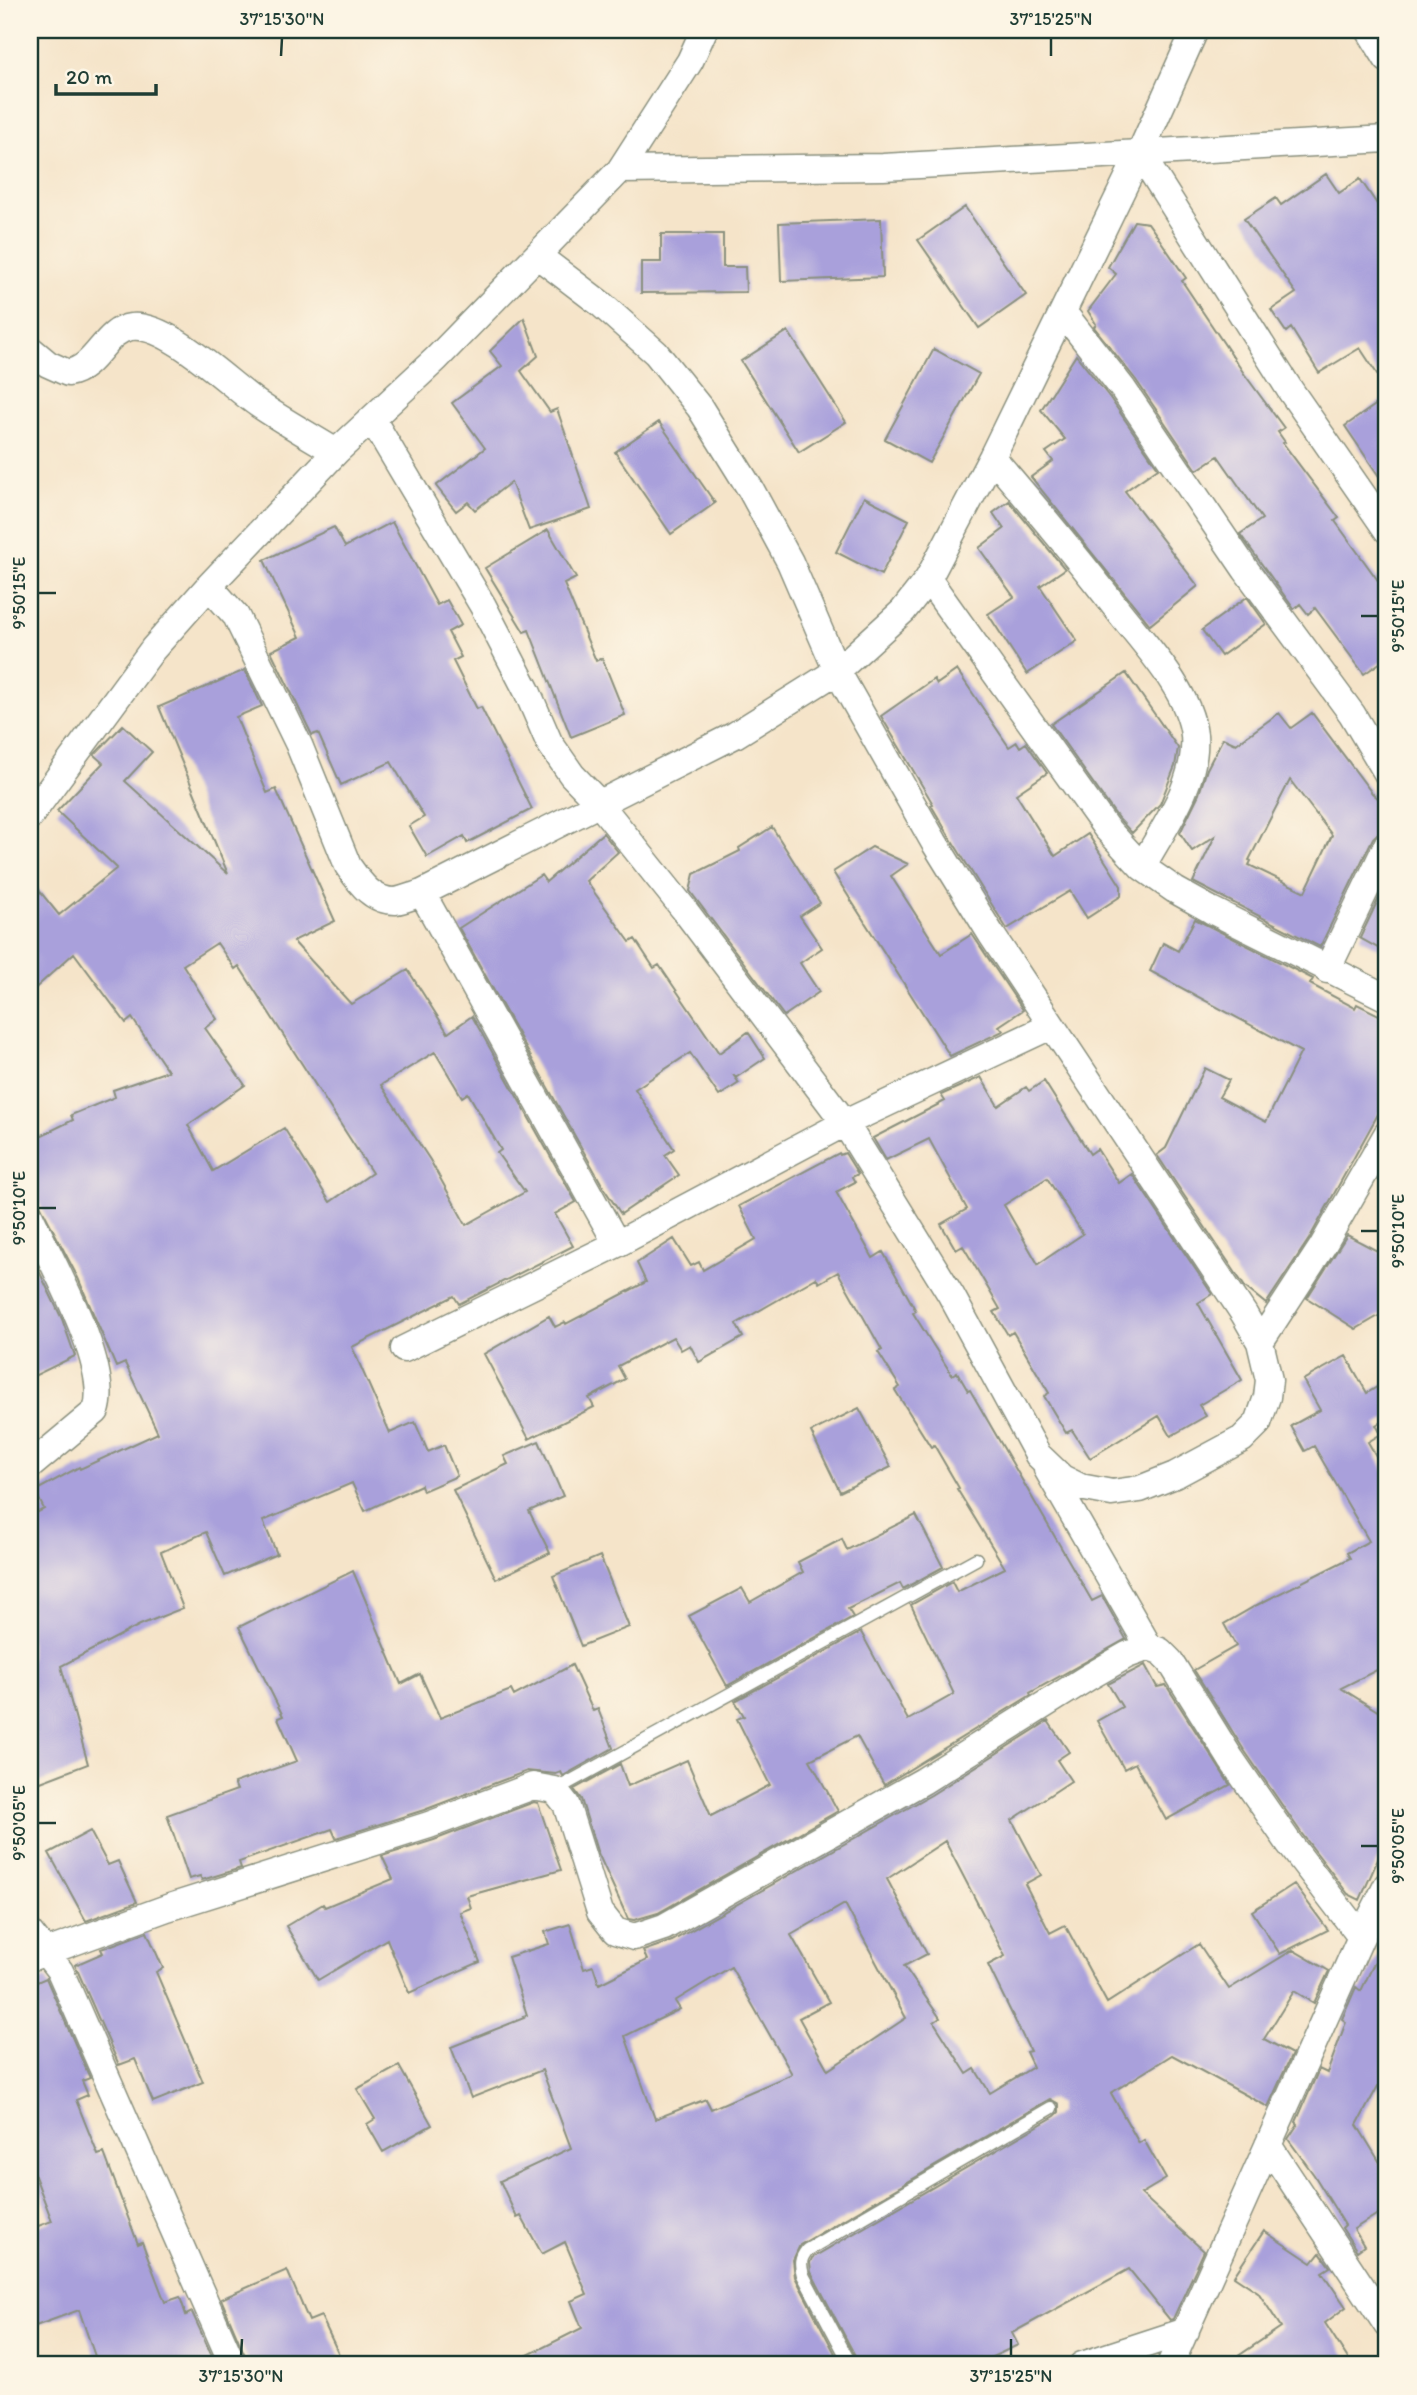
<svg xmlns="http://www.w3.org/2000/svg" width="1417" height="2395" font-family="Itim,sans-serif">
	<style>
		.building { fill: #a9a0db; fill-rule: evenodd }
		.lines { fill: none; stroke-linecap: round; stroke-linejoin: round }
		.lane-casing { stroke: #8a907e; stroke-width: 15 }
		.street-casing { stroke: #8a907e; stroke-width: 29 }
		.lane { stroke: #fff; stroke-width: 12 }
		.street { stroke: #fff; stroke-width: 26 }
		.ticks { fill: none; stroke: #1f3d34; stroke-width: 2.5 }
		.neatline { fill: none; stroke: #1f3d34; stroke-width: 2.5 }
		.ticks-label { font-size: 18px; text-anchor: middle; fill: #1f3d34 }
	</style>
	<rect width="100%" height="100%" fill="#fcf5e5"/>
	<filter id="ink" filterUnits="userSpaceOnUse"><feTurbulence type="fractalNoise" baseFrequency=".0143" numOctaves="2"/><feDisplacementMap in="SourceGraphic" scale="14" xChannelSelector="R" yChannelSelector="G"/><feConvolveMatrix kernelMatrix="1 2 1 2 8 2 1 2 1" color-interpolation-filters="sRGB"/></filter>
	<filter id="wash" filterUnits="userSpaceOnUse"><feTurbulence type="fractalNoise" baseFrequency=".00686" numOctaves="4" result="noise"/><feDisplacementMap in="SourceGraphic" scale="28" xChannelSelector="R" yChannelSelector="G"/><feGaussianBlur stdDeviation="1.57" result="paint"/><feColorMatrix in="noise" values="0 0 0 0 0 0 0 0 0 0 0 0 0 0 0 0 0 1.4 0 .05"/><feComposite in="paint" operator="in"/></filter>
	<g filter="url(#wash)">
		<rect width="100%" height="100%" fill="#f5e4c9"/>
		<g id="blocks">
			<!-- building -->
			<path class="building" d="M1326 174 1339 193 1360 179 1387 219V389L1360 348 1319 373 1291 328 1286 332 1271 310 1296 293 1244 219 1276 198 1281 205Z
				M965 207 1026 295 979 328 918 240Z
				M881 219 883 277 781 281 779 223Z
				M1134 221 1148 223 1158 237 1186 278 1182 281 1245 375 1284 428 1278 432 1285 442 1283 443 1339 518 1335 521 1387 593V658L1364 674 1315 608 1308 614 1300 604 1294 609 1240 534 1262 519 1218 456 1197 470 1136 380 1094 327 1096 324 1088 311 1116 274 1108 267Z
				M661 234H723V267H745L746 292 641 293V262H661Z
				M524 318 538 356 521 371 550 412 557 409 591 509 529 530 511 482 475 510 468 502 456 511 436 486 485 448 452 403 502 366 490 351Z
				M788 331 846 422 799 452 741 361Z
				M934 349 979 374 929 463 885 439Z
				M1076 355 1110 398 1158 468 1125 491 1198 586 1150 625 1031 477 1053 461 1046 452 1065 439 1041 410Z
				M1387 397V488L1345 426Z
				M659 422 715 503 671 534 615 452Z
				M864 497 909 520 881 575 836 552Z
				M1009 501 1065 569 1040 586 1077 641 1027 674 988 614 1014 597 979 548 1004 529 993 513Z
				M392 522 437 605 447 600 461 625 448 632 461 657 453 661 477 709 481 707 532 809 467 843 464 836 427 857 409 826 424 817 391 762 341 785 318 733 312 735 271 651 300 637 264 560 334 527 345 547Z
				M548 530 576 578 564 584 596 661 602 658 625 715 571 737 529 630 524 632 485 568Z
				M1247 597 1266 624 1221 656 1202 630Z
				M245 670 262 706 236 717 267 793 276 789 335 921 293 941 351 1004 408 970 448 1033 472 1016 576 1202 555 1214 573 1246 459 1304 454 1296 352 1347 390 1433 415 1422 428 1452 444 1445 457 1476 423 1491 421 1485 365 1511 352 1483 263 1521 277 1554 225 1576 206 1532 161 1552 183 1608 140 1625 61 1666 88 1764 30 1786V1516L44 1509 35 1491 79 1467 80 1469 158 1433 125 1363 116 1367 78 1278 36 1197 39 1196 30 1177V1141L73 1120 71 1115 115 1097 113 1090 168 1071 132 1018 126 1023 74 953 30 993V879L59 915 117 868 57 811 103 763 94 755 123 725 152 752 125 781 228 874 159 707ZM217 943 235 969 239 966 372 1173 330 1202 284 1128 213 1171 188 1125 245 1085 205 1028 217 1019 183 965ZM435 1052 462 1097 468 1093 501 1150 497 1153 525 1192 466 1225 430 1160 381 1085Z
				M957 670 1009 747 1017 742 1020 747 1026 743 1047 773 1016 794 1055 856 1088 834 1121 886V896L1087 918 1070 891 1007 929 948 834 931 805 933 804 881 716 934 679 937 684Z
				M1126 673 1178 748 1175 766 1160 804 1132 833 1118 818 1051 724Z
				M1279 713 1291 728 1312 713 1372 793 1387 806V829L1379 832 1373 838 1320 947 1193 882 1215 836 1192 851 1180 833 1199 794 1207 769 1223 738 1236 744ZM1290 780 1332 835 1305 892 1249 865 1251 861 1249 860Z
				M772 827 820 903 800 916 822 948 800 963 819 992 784 1016 690 891 694 874 740 851 739 848Z
				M603 833 618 852 586 881 630 942 635 939 654 968 659 965 719 1053 748 1032 765 1058 737 1077 734 1076 739 1083 719 1096 690 1053 635 1089 674 1149 665 1155 679 1175 621 1214 605 1190 459 928 541 875 546 882Z
				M872 847 908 864 891 876 941 954 972 934 1023 1010 999 1026 1003 1031 950 1056 833 872Z
				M1387 881V953L1360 938Z
				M1195 919 1313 979 1310 984 1355 1008 1357 1004 1387 1019V1098L1309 1239 1266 1304 1245 1287 1157 1155 1166 1148 1205 1068 1229 1080 1219 1097 1266 1122 1301 1052 1150 971 1163 943 1178 951Z
				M981 1077 998 1106 1026 1087 1029 1091 1044 1081 1090 1154 1097 1149 1119 1183 1132 1174 1212 1294 1198 1303 1242 1380 1199 1405 1206 1416 1171 1436 1159 1416 1090 1458 1072 1430 1066 1433 1044 1396 1049 1393 1013 1332 1008 1335 994 1312 1000 1309 985 1283 963 1246 956 1250 941 1224 967 1209 929 1139 886 1160 873 1138 945 1101 941 1095ZM1047 1178 1083 1234 1038 1264 1004 1205Z
				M839 1153 840 1155 845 1153 858 1174 852 1177 855 1182 836 1192 873 1258 883 1252 916 1311 913 1313 952 1375 957 1372 968 1391 970 1390 1092 1601 1102 1596 1126 1639 1030 1693 1031 1695 884 1785 857 1736 810 1760 838 1811 658 1913 634 1920 628 1919 597 1851 581 1799 574 1789 620 1764 628 1786 687 1760 711 1816 770 1785 737 1719 744 1716 735 1701 861 1632 908 1720 954 1694 911 1605 952 1582 957 1592 1005 1568 957 1489 959 1488 934 1445 931 1447 895 1390 900 1387 878 1352 882 1350 838 1272 819 1283 816 1278 736 1324 743 1337 699 1362 690 1345 681 1350 673 1337 618 1366 625 1379 589 1398 594 1407 529 1439 484 1354 549 1316 555 1327 565 1322 566 1324 646 1282 637 1263 674 1239 691 1266 699 1262 703 1270 756 1239 739 1206Z
				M1347 1235 1387 1256V1311L1356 1329 1307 1298Z
				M38 1269 62 1319 75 1356 30 1378V1274Z
				M1346 1356 1367 1393 1387 1381V1419L1376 1425 1381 1434 1368 1442 1387 1475V1573L1384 1567 1378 1570 1387 1589V1665L1341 1688 1387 1717V1839L1360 1900 1348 1894 1302 1834 1244 1750 1194 1670 1236 1646 1224 1624 1257 1605 1350 1558 1347 1553 1369 1541 1314 1446 1305 1451 1291 1426 1320 1410 1303 1380Z
				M859 1408 891 1467 840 1492 811 1432Z
				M539 1441 563 1496 529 1511 550 1553 496 1579 453 1490 508 1464 504 1456Z
				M916 1515 943 1567 903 1589 900 1583 848 1609 853 1617 727 1686 689 1616 742 1588 750 1602 803 1572 798 1562 842 1539 847 1550Z
				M600 1556 629 1627 581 1646 553 1576Z
				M353 1571 401 1684 420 1674 440 1718 511 1690 514 1696 572 1665 593 1711 598 1709 613 1748 563 1776 561 1772 556 1774 527 1771 424 1810 336 1838 332 1829 239 1862 241 1868 202 1880 200 1876 189 1879 167 1815 237 1790 234 1783 297 1761 278 1718 283 1716 239 1627Z
				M1145 1665 1157 1687 1166 1685 1230 1785 1166 1820 1135 1763 1124 1769 1097 1721 1122 1707 1108 1684Z
				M1048 1721 1069 1752 1057 1760 1071 1781 1012 1820 1041 1875 1025 1884 1050 1933 1065 1925 1107 2003 1199 1944 1229 1989 1293 1950 1329 1971 1314 2003 1294 1991 1264 2039 1292 2054 1268 2107 1172 2055 1111 2093 1139 2143 1144 2140 1166 2179 1141 2194 1204 2251 1173 2319 1170 2320 1129 2269 1012 2333 1018 2345 975 2365H860L811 2272 810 2263 812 2258 1055 2116 1059 2112V2104L1050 2099 800 2245 793 2260 795 2277 841 2365H508L582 2328 571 2301 587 2294 565 2242 542 2254 521 2216 517 2218 500 2181 571 2148 542 2070 471 2098 451 2047 524 2018 523 2016 527 2015 508 1957 549 1944 545 1932 570 1924 584 1969 593 1966 599 1984 647 1960 643 1951 672 1941 931 1795ZM945 1841 1005 1956 988 1965 1030 2051 1026 2052 1033 2067 990 2093 975 2069 967 2074 934 2022 940 2018 904 1966 927 1954 887 1879ZM845 1904 906 2018 828 2070 799 2018 829 2002 791 1935ZM731 1967 792 2074 711 2109 706 2099 655 2119 625 2036 680 2009 675 2001Z
				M534 1802 538 1803 561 1870 467 1896 471 1908 460 1912 480 1962 409 1993 387 1939 318 1980 286 1926 323 1904 325 1907 393 1879 382 1856 434 1840Z
				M90 1831 108 1865 118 1861 137 1902 86 1921 49 1853Z
				M1294 1884 1328 1930 1280 1954 1252 1911Z
				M147 1932 163 1968 156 1972 203 2082 153 2102 135 2059 119 2065 75 1965 103 1953 101 1949Z
				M1387 1936V2090L1378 2086 1357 2125 1387 2174V2208L1354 2229 1364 2246 1357 2251 1342 2228 1345 2225 1314 2175 1288 2139 1298 2124 1296 2122 1319 2069 1327 2073 1346 2022 1342 2019 1356 1987 1361 1991Z
				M46 1978 90 2078 82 2081 88 2095 76 2100 98 2155 104 2153 138 2244 142 2242 165 2302 180 2297 186 2315 192 2312 216 2365H98L79 2310 30 2328V2229L52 2221 30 2163V1985Z
				M399 2066 432 2125 383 2152 367 2124 375 2119 357 2089Z
				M1264 2231 1312 2263 1320 2253 1330 2267 1322 2272 1346 2307 1325 2323 1352 2365H1225L1281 2327 1258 2292 1234 2276Z
				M287 2270 309 2321 321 2316 344 2365H249L221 2299Z"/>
		</g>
	</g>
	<g filter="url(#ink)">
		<use href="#blocks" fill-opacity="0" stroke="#8a907e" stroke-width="2"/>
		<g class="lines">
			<defs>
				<path id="lane" d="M555 1790 976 1559
					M851 2365 803 2275C800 2264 800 2259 807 2250L1051 2108"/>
				<path id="street" d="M1369 30 1387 59
					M1387 139 1140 153 1290 390 1387 530
					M620 170 883 167 1140 153
					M1063 312 1123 389 1246 570 1352 714 1387 773
					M30 349 48 364 68 373C97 368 104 330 131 327 167 322 229 384 258 404 283 421 310 436 336 452
					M372 419 483 606 527 691 549 742 572 775 598 802 683 908 845 1123 951 1295 1038 1455 1062 1478 1080 1487 1112 1493 1140 1489 1175 1475 1242 1439 1258 1423 1267 1397 1269 1380 1260 1342 1244 1314 991 934 934 842 837 671 790 562 751 490 700 408 656 353 601 304 538 256
					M992 457C1035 507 1077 557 1117 609 1144 644 1189 690 1194 735 1198 783 1163 828 1142 867
					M928 579 1106 828 1142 867 1175 890 1211 910 1387 998
					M209 586 236 616 299 745 348 866C360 883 372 901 395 901 404 900 414 895 422 893L735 735 837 671 903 611 928 579 992 457 1140 153 1195 30
					M30 816 153 649 209 586 336 452 436 359 620 170 690 61 704 30
					M1327 970 1387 845
					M30 1216C50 1260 112 1366 96 1411L30 1466
					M617 1244 845 1123 1051 1026
					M1260 1342 1322 1247 1387 1134
					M404 1349 617 1244 422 893
					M1047 1469 1149 1647
					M30 1933 60 1971 233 2365
					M30 1958 167 1908 429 1825 533 1786 555 1790 566 1804 600 1912 615 1931 634 1937 664 1927 923 1781 1087 1678 1127 1655 1149 1647 1160 1651 1170 1661 1231 1759 1289 1843 1361 1937
					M1268 2145 1387 2325
					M1082 2365 1186 2331
					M1170 2365 1361 1937 1387 1885"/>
			</defs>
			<!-- lane casing -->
			<use href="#lane" class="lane-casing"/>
			<!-- street casing -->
			<use href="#street" class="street-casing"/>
			<!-- lane -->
			<use href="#lane" class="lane"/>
			<!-- street -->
			<use href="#street" class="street"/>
		</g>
	</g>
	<!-- ticks -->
	<path class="ticks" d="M281 56 282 38M1051 56V38M38 593H56M1361 616H1378M38 1208H56M1361 1231H1378M38 1823H56M1361 1846H1378M241 2356 242 2339M1011 2356V2339"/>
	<!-- margin -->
	<rect width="1417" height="2395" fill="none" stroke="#fcf5e5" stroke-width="77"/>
	<!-- scale -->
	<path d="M56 84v10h100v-10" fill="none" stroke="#1f3d34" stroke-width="3.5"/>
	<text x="66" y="84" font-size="21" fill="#1f3d34" stroke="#fcf5e5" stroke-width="5" paint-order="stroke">20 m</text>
	<rect x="38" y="38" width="1340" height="2318" class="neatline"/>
	<g class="ticks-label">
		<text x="282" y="25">37°15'30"N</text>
		<text x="1051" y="25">37°15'25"N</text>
		<text transform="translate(19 593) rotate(-90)" y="6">9°50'15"E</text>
		<text transform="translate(1398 616) rotate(-90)" y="6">9°50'15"E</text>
		<text transform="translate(19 1208) rotate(-90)" y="6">9°50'10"E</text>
		<text transform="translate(1398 1231) rotate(-90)" y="6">9°50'10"E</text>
		<text transform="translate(19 1823) rotate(-90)" y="6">9°50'05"E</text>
		<text transform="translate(1398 1846) rotate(-90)" y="6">9°50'05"E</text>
		<text x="241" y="2382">37°15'30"N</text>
		<text x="1011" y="2382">37°15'25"N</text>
	</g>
</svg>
